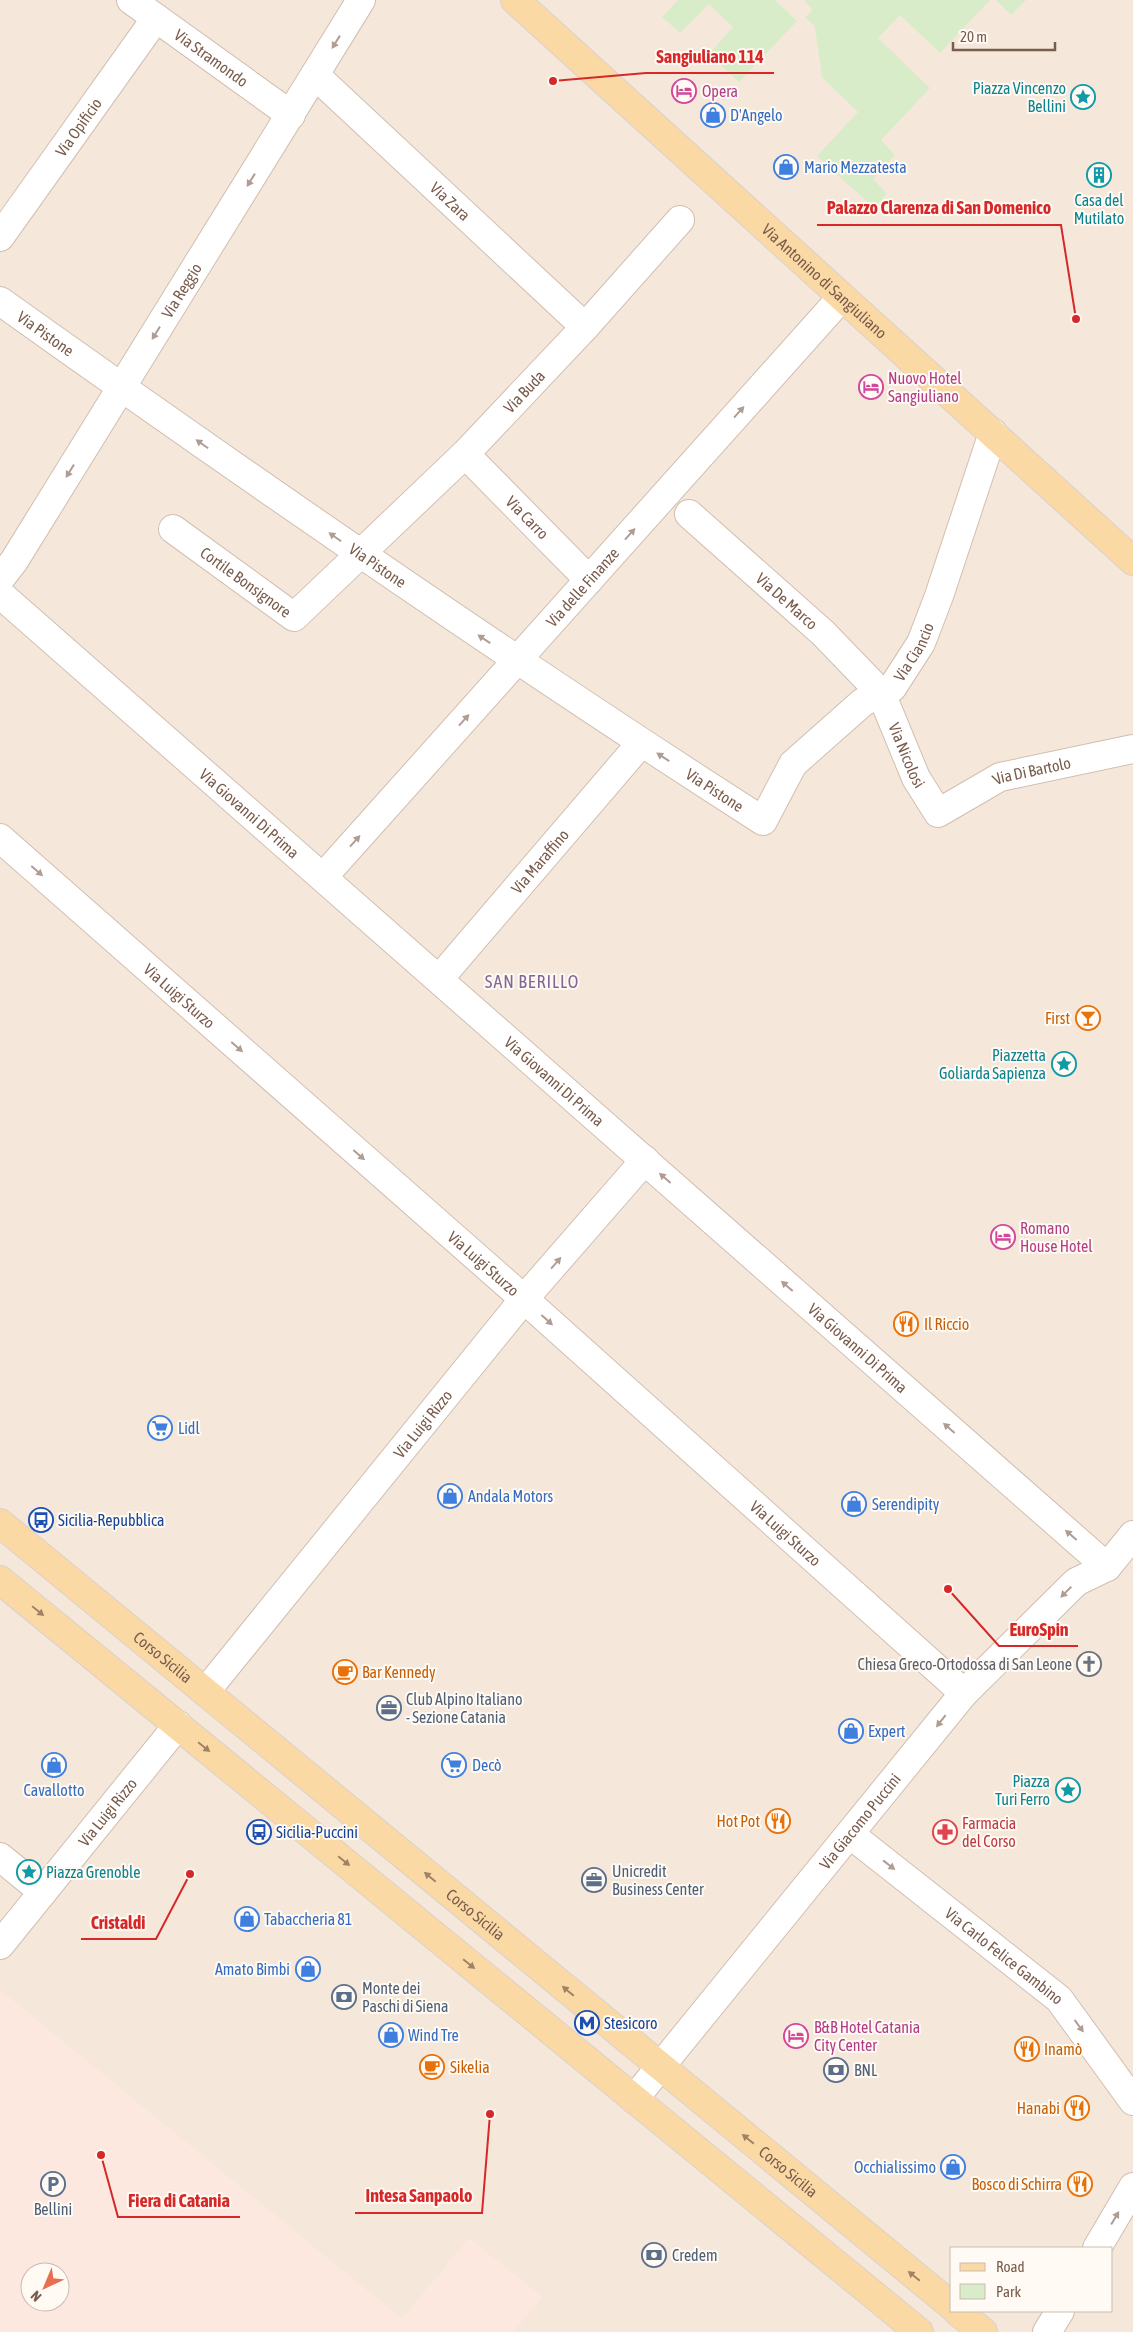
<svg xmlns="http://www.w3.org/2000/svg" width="1133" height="2332" font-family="'Asap Condensed',sans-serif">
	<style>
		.residential { fill: #f5e8da; fill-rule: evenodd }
		.commercial { fill: #fde8e0; fill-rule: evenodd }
		.green { fill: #d8ecc9 }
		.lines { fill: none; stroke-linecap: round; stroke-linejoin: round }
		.minor-casing { stroke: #d1beb0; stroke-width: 30 }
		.major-casing { stroke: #dad1cd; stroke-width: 30 }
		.minor { stroke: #fff; stroke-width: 28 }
		.major { stroke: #fbd9a5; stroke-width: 28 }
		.oneway { fill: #af9d94 }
		.oneway2 { fill: #a18267 }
		.labels { text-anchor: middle; stroke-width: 4; stroke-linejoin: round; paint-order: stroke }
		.street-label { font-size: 16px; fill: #7a5c4d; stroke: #fffaf3 }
		.culture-label { font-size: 16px; fill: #0d838f; stroke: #fffaf3; text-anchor: end }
		.hotel-label { font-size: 16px; fill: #b23c85; stroke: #fffaf3; text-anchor: start }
		.shop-label { font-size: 16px; fill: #366cbe; stroke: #fffaf3; text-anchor: start }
		.food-label { font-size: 16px; fill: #c56008; stroke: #fffaf3; text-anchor: end }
		.transit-label { font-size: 16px; fill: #164399; stroke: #fffaf3; text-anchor: start }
		.worship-label { font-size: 16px; fill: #5b616d; stroke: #fffaf3; text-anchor: end }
		.service-label { font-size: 16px; fill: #4e5e75; stroke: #fffaf3; text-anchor: start }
		.health-label { font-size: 16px; fill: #be3a42; stroke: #fffaf3; text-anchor: start }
		.neighbourhood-label { font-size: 18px; letter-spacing: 1px; fill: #846695; stroke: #fffaf3 }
		.leader { fill: none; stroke: #d62828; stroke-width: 2 }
		.callout-dot { fill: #d62828; stroke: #fffaf3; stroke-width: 2 }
		.callout-label { font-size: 18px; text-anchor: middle; font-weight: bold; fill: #d62828; stroke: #fffaf3; stroke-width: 4; stroke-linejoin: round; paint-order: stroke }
	</style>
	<rect width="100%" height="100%" fill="#fdf6ec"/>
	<!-- residential -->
	<path class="residential" d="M0 0H1133V2332H0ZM952 2248H1112V2311H952ZM30 2272H60V2302H30Z"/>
	<!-- commercial -->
	<path class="commercial" d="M0 1990 402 2319 469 2238 542 2297 513 2332H0ZM30 2272H60V2302H30Z"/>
	<!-- green -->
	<path class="green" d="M678 0H775L797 21 739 82 709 54 733 27 709 4 680 33 662 17Z
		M806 0H990L940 53 900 15 878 38 930 88 881 140 895 155 873 179 887 194 874 208 817 156 858 112 822 77 815 27 805 17 813 10 804 1Z
		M996 0H1026L1011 15Z"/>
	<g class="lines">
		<defs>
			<g id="minor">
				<path id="s1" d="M131 0 291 115"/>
				<path id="s2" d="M315 75 585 327"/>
				<path id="s3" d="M0 237 156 18"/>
				<path id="s4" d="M0 301C251 480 504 655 763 821L793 764 863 702 892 688 921 643 939 596 993 433"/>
				<path id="s5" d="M465 454 589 580"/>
				<path id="s6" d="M689 514 823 633 881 693 916 778 938 813 1000 777 1133 749"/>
				<path id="s7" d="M173 529 294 617 465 454 585 327 680 220"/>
				<path id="s8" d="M0 579 14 561 361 0"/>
				<path id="s9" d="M0 594 1107 1567"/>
				<path id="s10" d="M0 838 524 1299 964 1693"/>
				<path id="s11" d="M323 877 842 297"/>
				<path id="s12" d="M439 979 641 743"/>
				<path id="s13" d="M206 1691 524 1299 645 1160"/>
				<path id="s14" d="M851 1835 1059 1999 1133 2101"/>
				<path d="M0 1857 43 1892"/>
				<path id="s15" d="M0 1945 178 1725"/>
				<path id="s16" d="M634 2099 964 1693 1076 1582 1107 1567 1133 1535"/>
				<path d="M1097 2248 1133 2187"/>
				<path d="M1047 2332 1060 2311"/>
			</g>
			<g id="major">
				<path id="s17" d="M515 0 1133 561"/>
				<path id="s18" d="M0 1523 952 2306"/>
				<path d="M0 1580 919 2332"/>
				<path d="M957 2311 983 2332"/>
			</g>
		</defs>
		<!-- minor casing -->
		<use href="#minor" class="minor-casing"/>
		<!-- major casing -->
		<use href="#major" class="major-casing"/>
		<!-- minor -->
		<use href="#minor" class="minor"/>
		<!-- major -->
		<use href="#major" class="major"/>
	</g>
	<!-- one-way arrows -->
	<defs><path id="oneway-solid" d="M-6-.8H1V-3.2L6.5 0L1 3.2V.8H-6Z" transform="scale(1.25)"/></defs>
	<g class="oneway">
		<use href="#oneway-solid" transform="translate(336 42) rotate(122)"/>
		<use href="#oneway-solid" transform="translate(251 180) rotate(122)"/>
		<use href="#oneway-solid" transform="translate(156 333) rotate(122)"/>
		<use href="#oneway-solid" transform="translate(739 412) rotate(-48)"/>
		<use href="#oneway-solid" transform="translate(202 444) rotate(-145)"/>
		<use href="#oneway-solid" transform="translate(70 471) rotate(122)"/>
		<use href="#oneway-solid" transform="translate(630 534) rotate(-48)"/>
		<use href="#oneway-solid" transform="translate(335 537) rotate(-145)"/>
		<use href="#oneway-solid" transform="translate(484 639) rotate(-146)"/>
		<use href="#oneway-solid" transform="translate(464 720) rotate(-48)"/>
		<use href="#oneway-solid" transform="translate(663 757) rotate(-147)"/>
		<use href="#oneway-solid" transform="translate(355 841) rotate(-48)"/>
		<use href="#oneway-solid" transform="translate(37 871) rotate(41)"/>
		<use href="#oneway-solid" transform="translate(237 1047) rotate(41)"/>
		<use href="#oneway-solid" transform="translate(359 1155) rotate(41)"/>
		<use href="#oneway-solid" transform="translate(665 1178) rotate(-139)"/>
		<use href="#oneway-solid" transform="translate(556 1263) rotate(-49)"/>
		<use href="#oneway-solid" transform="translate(787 1286) rotate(-139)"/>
		<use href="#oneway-solid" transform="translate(547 1320) rotate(42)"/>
		<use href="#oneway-solid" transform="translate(949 1428) rotate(-139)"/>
		<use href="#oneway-solid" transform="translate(1071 1535) rotate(-139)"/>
		<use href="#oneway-solid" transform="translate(1066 1592) rotate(135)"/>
		<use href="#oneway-solid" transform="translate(941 1721) rotate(128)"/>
		<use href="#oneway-solid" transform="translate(889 1865) rotate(38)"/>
		<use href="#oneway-solid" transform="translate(1079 2026) rotate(54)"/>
		<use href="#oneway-solid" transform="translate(1115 2218) rotate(-59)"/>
	</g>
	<g class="oneway2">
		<use href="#oneway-solid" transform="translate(38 1611) rotate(39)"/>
		<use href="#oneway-solid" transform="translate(204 1747) rotate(39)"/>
		<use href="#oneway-solid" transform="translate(344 1861) rotate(39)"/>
		<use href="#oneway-solid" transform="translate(430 1877) rotate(-140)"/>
		<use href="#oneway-solid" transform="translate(469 1964) rotate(39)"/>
		<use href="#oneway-solid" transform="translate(568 1991) rotate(-140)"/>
		<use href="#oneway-solid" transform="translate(748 2139) rotate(-141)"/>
		<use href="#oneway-solid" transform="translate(914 2276) rotate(-141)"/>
	</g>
	<!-- icons -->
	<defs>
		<symbol id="hotel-ring" viewBox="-11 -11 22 22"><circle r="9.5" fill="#fffaf3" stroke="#d1479c" stroke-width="1.5"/><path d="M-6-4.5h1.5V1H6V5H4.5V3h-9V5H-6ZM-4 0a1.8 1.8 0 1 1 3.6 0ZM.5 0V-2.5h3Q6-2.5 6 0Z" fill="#d1479c"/></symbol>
		<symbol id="sight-ring" viewBox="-11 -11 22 22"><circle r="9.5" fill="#fffaf3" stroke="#0f9aa8" stroke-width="1.5"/><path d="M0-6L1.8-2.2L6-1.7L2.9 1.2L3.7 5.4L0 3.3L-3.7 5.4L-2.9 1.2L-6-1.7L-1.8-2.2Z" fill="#0f9aa8"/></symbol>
		<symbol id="shop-ring" viewBox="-11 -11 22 22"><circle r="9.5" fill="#fffaf3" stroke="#3f7fe0" stroke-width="1.5"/><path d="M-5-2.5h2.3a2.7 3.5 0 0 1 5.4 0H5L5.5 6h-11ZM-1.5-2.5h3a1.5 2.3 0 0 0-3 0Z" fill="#3f7fe0"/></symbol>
		<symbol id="building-ring" viewBox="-11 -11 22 22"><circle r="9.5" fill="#fffaf3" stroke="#0f9aa8" stroke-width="1.5"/><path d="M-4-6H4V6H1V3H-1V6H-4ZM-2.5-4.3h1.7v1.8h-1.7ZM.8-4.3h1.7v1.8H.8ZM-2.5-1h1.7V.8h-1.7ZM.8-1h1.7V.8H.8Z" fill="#0f9aa8"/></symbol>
		<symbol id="bar-ring" viewBox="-11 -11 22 22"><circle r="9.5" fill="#fffaf3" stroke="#e8710a" stroke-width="1.5"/><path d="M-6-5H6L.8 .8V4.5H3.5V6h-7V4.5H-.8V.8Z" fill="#e8710a"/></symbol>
		<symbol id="restaurant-ring" viewBox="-11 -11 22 22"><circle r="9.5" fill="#fffaf3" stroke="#e8710a" stroke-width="1.5"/><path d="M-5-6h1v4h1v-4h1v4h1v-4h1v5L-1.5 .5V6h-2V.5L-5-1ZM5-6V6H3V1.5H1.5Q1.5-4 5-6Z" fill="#e8710a"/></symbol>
		<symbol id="supermarket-ring" viewBox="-11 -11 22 22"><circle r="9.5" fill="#fffaf3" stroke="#3f7fe0" stroke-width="1.5"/><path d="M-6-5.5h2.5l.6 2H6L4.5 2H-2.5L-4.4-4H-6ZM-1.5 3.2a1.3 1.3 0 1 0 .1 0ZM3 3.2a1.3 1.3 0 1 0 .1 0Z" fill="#3f7fe0"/></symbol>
		<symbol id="bus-ring" viewBox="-11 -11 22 22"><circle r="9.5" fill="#fffaf3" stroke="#1a4fb4" stroke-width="1.5"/><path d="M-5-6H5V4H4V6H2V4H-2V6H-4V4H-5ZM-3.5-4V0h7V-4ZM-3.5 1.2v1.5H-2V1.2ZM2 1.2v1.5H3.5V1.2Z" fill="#1a4fb4"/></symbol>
		<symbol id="church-ring" viewBox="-11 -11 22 22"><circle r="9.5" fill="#fffaf3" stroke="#6b7280" stroke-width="1.5"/><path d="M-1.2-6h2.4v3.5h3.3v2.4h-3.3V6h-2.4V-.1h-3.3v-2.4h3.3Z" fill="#6b7280"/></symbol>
		<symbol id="cafe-ring" viewBox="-11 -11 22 22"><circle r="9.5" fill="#fffaf3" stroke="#e8710a" stroke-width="1.5"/><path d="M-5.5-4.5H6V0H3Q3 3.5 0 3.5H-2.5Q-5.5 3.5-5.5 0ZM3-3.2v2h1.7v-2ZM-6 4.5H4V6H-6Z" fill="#e8710a"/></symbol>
		<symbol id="office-ring" viewBox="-11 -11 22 22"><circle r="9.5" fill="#fffaf3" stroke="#5c6f8a" stroke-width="1.5"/><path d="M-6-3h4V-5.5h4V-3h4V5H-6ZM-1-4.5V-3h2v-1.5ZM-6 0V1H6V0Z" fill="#5c6f8a"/></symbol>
		<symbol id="pharmacy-ring" viewBox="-11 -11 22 22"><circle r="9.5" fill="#fffaf3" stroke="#e0444e" stroke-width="1.5"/><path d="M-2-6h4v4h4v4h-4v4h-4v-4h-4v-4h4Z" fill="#e0444e"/></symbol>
		<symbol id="bank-ring" viewBox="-11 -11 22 22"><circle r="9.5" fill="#fffaf3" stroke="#5c6f8a" stroke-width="1.5"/><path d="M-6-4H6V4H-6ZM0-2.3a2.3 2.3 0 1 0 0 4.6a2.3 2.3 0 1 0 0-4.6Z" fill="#5c6f8a"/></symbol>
		<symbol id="metro-ring" viewBox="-11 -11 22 22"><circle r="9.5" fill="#fffaf3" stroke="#1a4fb4" stroke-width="1.5"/><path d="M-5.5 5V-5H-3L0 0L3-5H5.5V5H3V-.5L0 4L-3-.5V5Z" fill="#1a4fb4"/></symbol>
		<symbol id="parking-ring" viewBox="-11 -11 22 22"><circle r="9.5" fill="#fffaf3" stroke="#5c6f8a" stroke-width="1.5"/><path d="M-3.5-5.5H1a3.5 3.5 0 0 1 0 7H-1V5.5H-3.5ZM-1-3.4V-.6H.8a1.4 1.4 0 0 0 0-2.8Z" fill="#5c6f8a"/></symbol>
	</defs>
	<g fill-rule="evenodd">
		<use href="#hotel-ring" x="670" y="77" width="28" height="28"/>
		<use href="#sight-ring" x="1069" y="83" width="28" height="28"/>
		<use href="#shop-ring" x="699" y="101" width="28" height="28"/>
		<use href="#shop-ring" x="772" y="153" width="28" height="28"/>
		<use href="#building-ring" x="1085" y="161" width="28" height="28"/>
		<use href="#hotel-ring" x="857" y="373" width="28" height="28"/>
		<use href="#bar-ring" x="1074" y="1004" width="28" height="28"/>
		<use href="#sight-ring" x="1050" y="1050" width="28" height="28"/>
		<use href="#hotel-ring" x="989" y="1223" width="28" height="28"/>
		<use href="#restaurant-ring" x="892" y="1310" width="28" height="28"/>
		<use href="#supermarket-ring" x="146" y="1414" width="28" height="28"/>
		<use href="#shop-ring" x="436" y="1482" width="28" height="28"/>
		<use href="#shop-ring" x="840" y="1490" width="28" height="28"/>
		<use href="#bus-ring" x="27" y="1506" width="28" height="28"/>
		<use href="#church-ring" x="1075" y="1650" width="28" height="28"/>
		<use href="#cafe-ring" x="331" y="1658" width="28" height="28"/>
		<use href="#office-ring" x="375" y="1694" width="28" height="28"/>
		<use href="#shop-ring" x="837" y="1717" width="28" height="28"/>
		<use href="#shop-ring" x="40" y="1751" width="28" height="28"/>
		<use href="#supermarket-ring" x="440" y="1751" width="28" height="28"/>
		<use href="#sight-ring" x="1054" y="1776" width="28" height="28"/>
		<use href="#restaurant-ring" x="764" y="1807" width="28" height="28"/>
		<use href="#bus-ring" x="245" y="1818" width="28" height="28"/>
		<use href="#pharmacy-ring" x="931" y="1818" width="28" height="28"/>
		<use href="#sight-ring" x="15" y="1858" width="28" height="28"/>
		<use href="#office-ring" x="580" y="1866" width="28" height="28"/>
		<use href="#shop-ring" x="233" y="1905" width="28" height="28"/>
		<use href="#shop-ring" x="294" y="1955" width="28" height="28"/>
		<use href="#bank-ring" x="330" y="1983" width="28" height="28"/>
		<use href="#metro-ring" x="573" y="2009" width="28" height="28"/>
		<use href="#shop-ring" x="377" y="2021" width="28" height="28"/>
		<use href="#hotel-ring" x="782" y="2022" width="28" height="28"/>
		<use href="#restaurant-ring" x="1013" y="2035" width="28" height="28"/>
		<use href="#cafe-ring" x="418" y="2053" width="28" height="28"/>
		<use href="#bank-ring" x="822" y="2056" width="28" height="28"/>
		<use href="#restaurant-ring" x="1063" y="2094" width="28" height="28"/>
		<use href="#shop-ring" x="939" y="2153" width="28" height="28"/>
		<use href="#parking-ring" x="39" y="2170" width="28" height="28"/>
		<use href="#restaurant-ring" x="1066" y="2170" width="28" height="28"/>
		<use href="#bank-ring" x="640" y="2241" width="28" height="28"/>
	</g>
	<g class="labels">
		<!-- street labels -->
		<g class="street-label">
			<text dy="6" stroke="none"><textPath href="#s1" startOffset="99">Via Stramondo</textPath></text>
			<text dy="6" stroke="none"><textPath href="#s3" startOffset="135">Via Opificio</textPath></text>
			<text dy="6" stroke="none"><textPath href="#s2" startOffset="185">Via Zara</textPath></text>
			<text dy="6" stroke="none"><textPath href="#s17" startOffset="418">Via Antonino di Sangiuliano</textPath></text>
			<text dy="6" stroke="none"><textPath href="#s8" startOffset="341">Via Reggio</textPath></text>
			<text dy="6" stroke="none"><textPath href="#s4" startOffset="56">Via Pistone</textPath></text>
			<text dy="6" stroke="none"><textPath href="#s7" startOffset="472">Via Buda</textPath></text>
			<text dy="6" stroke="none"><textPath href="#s5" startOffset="89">Via Carro</textPath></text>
			<text dy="6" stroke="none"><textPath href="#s4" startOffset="461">Via Pistone</textPath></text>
			<text dy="6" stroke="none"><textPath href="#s7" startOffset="90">Cortile Bonsignore</textPath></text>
			<text dy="6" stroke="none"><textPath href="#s11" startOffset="389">Via delle Finanze</textPath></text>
			<text dy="6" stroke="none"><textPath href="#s6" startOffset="131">Via De Marco</textPath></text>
			<text dy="6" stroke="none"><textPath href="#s4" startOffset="1156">Via Ciancio</textPath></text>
			<text dy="6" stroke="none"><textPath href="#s6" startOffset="330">Via Nicolosi</textPath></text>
			<text dy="6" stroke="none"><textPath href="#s6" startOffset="500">Via Di Bartolo</textPath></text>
			<text dy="6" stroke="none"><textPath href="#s4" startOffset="866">Via Pistone</textPath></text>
			<text dy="6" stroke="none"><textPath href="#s9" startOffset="332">Via Giovanni Di Prima</textPath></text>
			<text dy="6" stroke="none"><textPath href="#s12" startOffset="155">Via Maraffino</textPath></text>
			<text dy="6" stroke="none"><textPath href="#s10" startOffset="239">Via Luigi Sturzo</textPath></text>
			<text dy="6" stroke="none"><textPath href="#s9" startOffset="738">Via Giovanni Di Prima</textPath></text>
			<text dy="6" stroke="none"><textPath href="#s10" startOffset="644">Via Luigi Sturzo</textPath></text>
			<text dy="6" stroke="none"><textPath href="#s9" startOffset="1142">Via Giovanni Di Prima</textPath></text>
			<text dy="6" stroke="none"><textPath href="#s13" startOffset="344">Via Luigi Rizzo</textPath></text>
			<text dy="6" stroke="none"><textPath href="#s10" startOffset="1049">Via Luigi Sturzo</textPath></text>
			<text dy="6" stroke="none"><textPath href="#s18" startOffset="211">Corso Sicilia</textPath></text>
			<text dy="6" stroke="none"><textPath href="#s15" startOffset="171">Via Luigi Rizzo</textPath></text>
			<text dy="6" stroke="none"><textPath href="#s16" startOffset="358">Via Giacomo Puccini</textPath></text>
			<text dy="6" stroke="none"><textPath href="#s18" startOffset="616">Corso Sicilia</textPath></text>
			<text dy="6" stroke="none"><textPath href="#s14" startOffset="195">Via Carlo Felice Gambino</textPath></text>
			<text dy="6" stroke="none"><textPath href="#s18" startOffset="1021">Corso Sicilia</textPath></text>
		</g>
		<!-- culture labels -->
		<g class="culture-label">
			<text x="1066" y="94">Piazza Vincenzo<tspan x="1066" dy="18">Bellini</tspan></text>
			<text x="1099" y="206" text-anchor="middle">Casa del<tspan x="1099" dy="18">Mutilato</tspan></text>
			<text x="1046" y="1061">Piazzetta<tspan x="1046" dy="18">Goliarda Sapienza</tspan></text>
			<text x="1050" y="1787">Piazza<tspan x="1050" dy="18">Turi Ferro</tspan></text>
			<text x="46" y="1878" text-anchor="start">Piazza Grenoble</text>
		</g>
		<!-- hotel labels -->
		<g class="hotel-label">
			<text x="702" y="97">Opera</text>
			<text x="888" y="384">Nuovo Hotel<tspan x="888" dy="18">Sangiuliano</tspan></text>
			<text x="1020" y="1234">Romano<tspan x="1020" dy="18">House Hotel</tspan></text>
			<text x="814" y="2033">B&amp;B Hotel Catania<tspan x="814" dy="18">City Center</tspan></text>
		</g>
		<!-- shop labels -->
		<g class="shop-label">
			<text x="730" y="121">D'Angelo</text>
			<text x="804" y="173">Mario Mezzatesta</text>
			<text x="178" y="1434">Lidl</text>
			<text x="468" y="1502">Andala Motors</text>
			<text x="872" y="1510">Serendipity</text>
			<text x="868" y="1737">Expert</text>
			<text x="472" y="1771">Decò</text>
			<text x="54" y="1796" text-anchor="middle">Cavallotto</text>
			<text x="264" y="1925">Tabaccheria 81</text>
			<text x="290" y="1975" text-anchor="end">Amato Bimbi</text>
			<text x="408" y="2041">Wind Tre</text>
			<text x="936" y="2173" text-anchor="end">Occhialissimo</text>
		</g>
		<!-- food labels -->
		<g class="food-label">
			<text x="1070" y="1024">First</text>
			<text x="924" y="1330" text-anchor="start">Il Riccio</text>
			<text x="362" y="1678" text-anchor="start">Bar Kennedy</text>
			<text x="760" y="1827">Hot Pot</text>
			<text x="1044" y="2055" text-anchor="start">Inamò</text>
			<text x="450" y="2073" text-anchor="start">Sikelia</text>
			<text x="1060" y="2114">Hanabi</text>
			<text x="1062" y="2190">Bosco di Schirra</text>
		</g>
		<!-- transit labels -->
		<g class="transit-label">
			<text x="58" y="1526">Sicilia-Repubblica</text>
			<text x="276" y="1838">Sicilia-Puccini</text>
			<text x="604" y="2029">Stesicoro</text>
		</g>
		<!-- worship labels -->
		<g class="worship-label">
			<text x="1072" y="1670">Chiesa Greco-Ortodossa di San Leone</text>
		</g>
		<!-- service labels -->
		<g class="service-label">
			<text x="406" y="1705">Club Alpino Italiano<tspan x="406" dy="18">- Sezione Catania</tspan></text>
			<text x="612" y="1877">Unicredit<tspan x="612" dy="18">Business Center</tspan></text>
			<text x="362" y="1994">Monte dei<tspan x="362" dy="18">Paschi di Siena</tspan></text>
			<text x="854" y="2076">BNL</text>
			<text x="53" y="2215" text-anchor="middle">Bellini</text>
			<text x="672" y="2261">Credem</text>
		</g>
		<!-- health labels -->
		<g class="health-label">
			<text x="962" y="1829">Farmacia<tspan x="962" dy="18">del Corso</tspan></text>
		</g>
		<!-- neighbourhood labels -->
		<g class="neighbourhood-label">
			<text x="532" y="988">SAN BERILLO</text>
		</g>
	</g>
	<!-- callouts -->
	<path class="leader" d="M553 81L646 73H774M1076 319L1061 225H817M948 1589L999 1646H1078M190 1874L156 1939H81M490 2114L482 2213H355M101 2155L118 2217H240"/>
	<g class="callout-dot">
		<circle cx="553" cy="81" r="5"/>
		<circle cx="1076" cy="319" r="5"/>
		<circle cx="948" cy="1589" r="5"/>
		<circle cx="190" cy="1874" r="5"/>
		<circle cx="490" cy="2114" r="5"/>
		<circle cx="101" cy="2155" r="5"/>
	</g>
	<g class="callout-label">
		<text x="710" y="63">Sangiuliano 114</text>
		<text x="939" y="214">Palazzo Clarenza di San Domenico</text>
		<text x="1039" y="1636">EuroSpin</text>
		<text x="118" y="1929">Cristaldi</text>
		<text x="419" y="2202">Intesa Sanpaolo</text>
		<text x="179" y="2207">Fiera di Catania</text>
	</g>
	<!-- legend -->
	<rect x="950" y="2247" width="162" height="65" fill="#fffaf3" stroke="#cabbb1"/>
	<rect x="960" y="2263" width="25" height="8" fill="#fbd9a5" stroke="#cabbb1"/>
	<text x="996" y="2272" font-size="15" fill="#7a5c4d">Road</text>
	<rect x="960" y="2284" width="25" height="15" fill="#d8ecc9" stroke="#cabbb1"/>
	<text x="996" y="2297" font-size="15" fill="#7a5c4d">Park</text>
	<!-- north arrow -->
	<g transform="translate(45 2287) rotate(224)"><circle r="24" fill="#fffaf3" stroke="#cabbb1"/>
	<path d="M0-4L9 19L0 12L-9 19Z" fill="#e76f51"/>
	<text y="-8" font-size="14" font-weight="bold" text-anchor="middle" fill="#7a5c4d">N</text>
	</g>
	<!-- scale -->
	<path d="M953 42v8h102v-8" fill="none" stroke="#7a5c4d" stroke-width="2.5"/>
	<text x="960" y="42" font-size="15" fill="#7a5c4d" stroke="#fffaf3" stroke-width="4" paint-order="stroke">20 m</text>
</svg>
